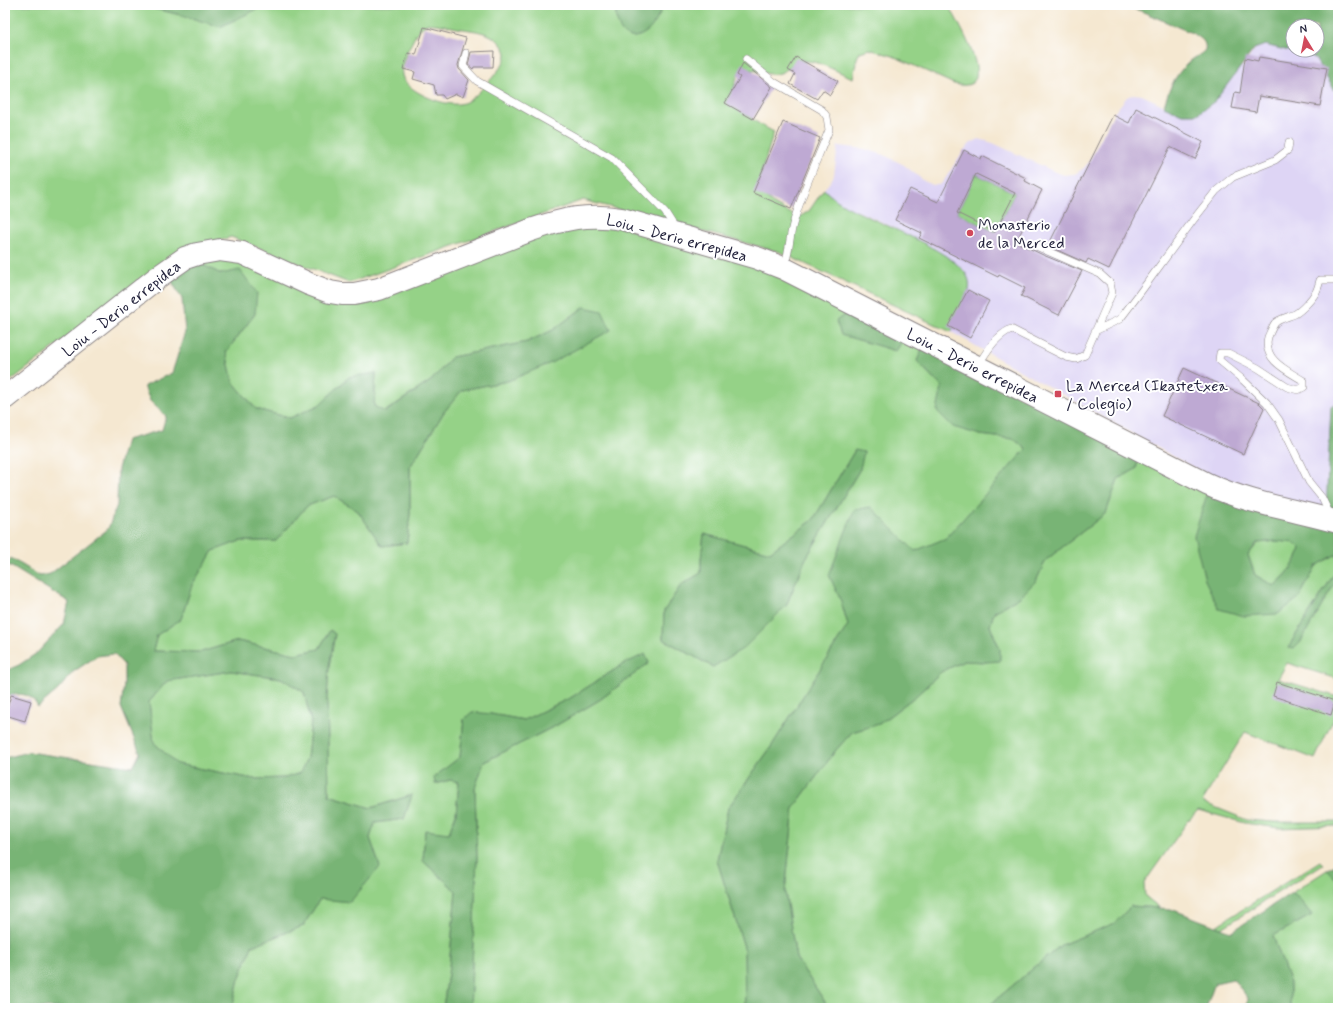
<svg xmlns="http://www.w3.org/2000/svg" width="1343" height="1013" font-family="Mynerve,sans-serif">
	<style>
		.built { fill: #ded5f5 }
		.green { fill: #95d287; stroke: #5c7a61; fill-rule: evenodd }
		.forest { fill: #78b474; stroke: #4d6b58; fill-rule: evenodd }
		.building { fill: #bea9d3; fill-rule: evenodd }
		.lines { fill: none; stroke-linecap: round; stroke-linejoin: round }
		.lane-casing { stroke: #8c8586; stroke-width: 8 }
		.primary-casing { stroke: #8c8586; stroke-width: 24 }
		.lane { stroke: #fff; stroke-width: 7 }
		.primary { stroke: #fff; stroke-width: 22 }
		.poi-dot { fill: #d1495b; stroke: #fff; stroke-width: 1.5 }
		.labels { text-anchor: middle; stroke-width: 4; stroke-linejoin: round; paint-order: stroke }
		.poi-label { font-size: 16px; fill: #22223b; stroke: #fff; text-anchor: start }
		.street-label { font-size: 16px; fill: #22223b; stroke: #fff }
	</style>
	<rect width="100%" height="100%" fill="#fff"/>
	<filter id="ink" filterUnits="userSpaceOnUse"><feTurbulence type="fractalNoise" baseFrequency=".025" numOctaves="2"/><feDisplacementMap in="SourceGraphic" scale="8" xChannelSelector="R" yChannelSelector="G"/><feConvolveMatrix kernelMatrix="1 2 1 2 8 2 1 2 1" color-interpolation-filters="sRGB"/></filter>
	<filter id="wash" filterUnits="userSpaceOnUse"><feTurbulence type="fractalNoise" baseFrequency=".012" numOctaves="4" result="noise"/><feDisplacementMap in="SourceGraphic" scale="16" xChannelSelector="R" yChannelSelector="G"/><feGaussianBlur stdDeviation="0.9" result="paint"/><feColorMatrix in="noise" values="0 0 0 0 0 0 0 0 0 0 0 0 0 0 0 0 0 1.4 0 .05"/><feComposite in="paint" operator="in"/></filter>
	<g filter="url(#wash)">
		<rect width="100%" height="100%" fill="#f5e8d1"/>
		<!-- built -->
		<path class="built" d="M1265 45 1314 57 1335 91 1338 92V402L1331 406 1326 511 1228 487 951 332 965 304V272L951 260 935 249 884 223 844 205 833 198 824 189 831 181 834 175 838 146 865 149 884 155 904 165 924 181 933 185H939L943 182 963 151 971 143 979 139 993 143 1055 172 1064 175 1075 174 1084 168 1088 163 1114 113 1127 97 1134 94 1142 95 1182 114 1244 65 1255 49Z"/>
		<!-- green -->
		<path class="green" d="M5 5H139L185 16 230 5H616V20L658 18 663 5H949C956 20 1004 96 954 84L893 56 869 49 860 52 857 58 853 78C840 73 821 62 807 61 796 60 787 72 777 74 766 76 754 67 743 71 739 73 736 79 735 84 728 108 757 123 774 132L759 180 764 196 772 203 786 211 794 215 801 216 809 211 824 189C829 195 836 200 843 204 866 219 964 253 969 281 972 296 958 319 951 332L780 252 583 200 349 283 231 237 174 256 5 385ZM427 24C437 23 447 26 457 28 474 31 493 31 503 47 505 50 506 52 506 55 505 66 488 82 481 90 475 96 468 103 459 104 443 106 405 91 402 75 400 65 406 54 410 46 415 37 418 28 427 24Z
			M976 174 1015 193 995 232 957 213Z
			M602 222 745 262 851 310 873 344 896 351 904 338 923 347 917 361 942 387 980 435 1014 439 1026 449 946 539 915 551 871 507 841 601 848 625 771 747 728 808 717 860 744 947 745 1008H470L477 858 475 788 484 762 557 725 601 699 649 663 645 655 622 665 572 697 524 720 491 714 464 719 460 757 435 777V784L450 780 459 781 456 814 449 833 425 831 423 861 456 890 449 967 443 1008H232L239 979 252 946 303 926 320 899 380 867 370 838 375 823 404 819 412 795 371 808 329 795 327 699 329 666 335 634 330 630 319 649 295 654 238 641 201 652 153 651 157 635 181 619 192 585 213 551 240 541H276L307 506 334 496 358 511 382 546 407 543 410 514V467L444 412 462 390 508 381 584 307 553 330 527 342 452 357 432 380 384 412 374 406 376 374 349 377 319 405 290 418 256 409 233 382 226 352 255 314 221 274 197 262 236 258 333 299 547 231ZM855 450 860 469 805 560 786 606 713 667 663 639 664 611 681 585 701 573V559L704 534 770 552 813 520Z
			M1139 457 1208 491 1205 580 1299 598 1316 566 1335 555 1338 556V568L1292 641 1300 643 1338 578V679L1287 663 1278 679 1338 697V709L1315 759 1245 732 1202 802 1247 820 1274 822H1338V826L1278 828 1245 823 1198 810 1188 821 1144 883 1145 896 1160 908 1131 906 1116 923 1061 945 986 1008H829L796 958 785 892 794 807 836 750 852 732 879 724 917 695 941 672 964 661 987 662 1000 649 990 626 994 612 1020 597 1036 581 1046 560 1106 513 1118 479 1136 469Z
			M1277 541 1295 543 1301 549C1294 566 1288 574 1274 586L1255 575 1248 555 1258 543Z
			M231 671 281 678 304 692 311 722 307 758 300 773 285 778 254 779 177 764 154 743 149 702 167 681Z
			M1320 861 1323 864 1222 928 1216 926Z
			M1327 870 1338 881V1008H1290V983L1273 936 1312 915 1293 892Z"/>
		<!-- forest -->
		<path class="forest" d="M139 5H266L220 27 185 16Z
			M616 5H663C659 15 654 27 645 33 623 47 614 23 616 5Z
			M1121 5H1338V92L1335 91 1314 57 1265 45 1254 49 1215 101 1197 114H1182L1164 106C1169 89 1175 75 1188 63 1193 58 1201 55 1205 50 1207 41 1200 38 1194 34L1141 11ZM1293 26H1317V50H1293Z
			M197 262 221 274 240 270 257 293 255 314 226 352 233 382 256 409 290 418 319 405 349 377 376 373 374 406 385 412 432 380 452 357 527 342 553 330 584 307 602 311 611 330 551 363 508 381 462 390 444 412 410 467V514L407 543 382 546 358 511 334 496 307 506 276 541H240L213 551 192 585 181 619 157 635 153 651 201 652 238 641 295 654 319 649 330 630 335 634 329 666 327 699 329 795 371 808 412 795 404 819 375 823 370 838 380 867 350 902 320 899 303 926 252 946 239 979 232 1008H5V758L28 752 133 767 140 753 121 707 124 684V665L114 654 97 656 73 672 58 690 38 707C29 691 20 694 5 696V671L19 665 37 653 64 624 69 602 7 564 11 558 40 576 50 574 108 529 117 505 118 469 126 440 162 430 166 416 150 401 144 386 172 373 185 332 182 299 171 280ZM231 671 281 678 304 692 311 722 307 758 300 773 285 778 254 779 177 764 154 743 149 702 167 681Z
			M851 310 904 338 896 351 841 335 836 321Z
			M923 347 1139 457 1136 469 1118 479 1106 513 1046 560 1036 581 1020 597 994 612 990 626 1000 649V661L987 662 964 661 941 672 917 695 879 724 852 732 836 750 794 807 785 892 796 958 829 1008H745L744 947 717 860 728 808 771 747 848 625 841 601 829 575 854 510 871 507 915 551 946 538 1026 449 1014 439 980 435 953 427 937 411 942 387 917 361Z
			M1338 402V515L1326 511 1331 406Z
			M855 450 864 452 860 469 805 560 786 606 744 648 713 667 663 639 664 611 681 585 701 573V559L704 534 770 552 813 520Z
			M1208 491 1338 528V556L1335 555 1316 566 1299 598 1278 614 1244 616 1219 609 1205 580 1194 536ZM1277 541 1295 543 1301 549C1294 566 1288 574 1274 586L1255 575 1248 555 1257 543Z
			M1338 568V578L1300 643 1294 649 1289 648 1292 641Z
			M645 654 649 663 601 699 557 725 484 762 475 788 477 858 470 1008H443L449 967 456 891 423 861 425 830 449 833 456 814 459 782 450 780 435 784 434 777 460 757 464 719 472 712 491 714 524 720 572 697 622 665Z
			M1338 863V881L1327 870Z
			M1293 892 1312 915 1273 936 1290 983V1008H1247L1248 998 1233 979 1215 983 1206 1008H986L1061 945 1115 923 1131 906 1171 909 1231 932Z"/>
		<g id="blocks">
			<!-- building -->
			<path class="building" d="M424 27 466 38 458 65 459 69 469 80 463 97 456 94 445 99 442 95H436L434 85 413 79 415 72 403 69 408 53 416 55Z
				M494 51 493 67H474L473 69 468 65 471 52Z
				M796 57 838 81 830 95 823 90 817 99 790 84 795 74 788 70Z
				M1259 57 1327 68 1320 106 1259 96 1256 112 1232 108 1235 92 1240 93 1245 58 1258 61Z
				M743 63 772 87 753 119 725 103 740 77 737 75Z
				M1136 108 1203 142 1195 159 1170 147 1109 269 1088 259 1086 263 1048 246 1113 115 1129 123Z
				M783 122 820 138 791 209 753 193Z
				M964 150 981 159 982 156 1026 178 1025 181 1042 190 1016 242 1043 255 1082 271 1059 315 1021 296 1025 288 999 275 998 277 919 238 922 233 895 220 910 189 938 202ZM976 174 1015 193 995 232 957 213Z
				M968 290 989 301 970 338 948 326Z
				M1184 368 1259 403 1264 408 1243 454 1162 416Z
				M1277 682 1335 701 1331 715 1273 696Z
				M11 695 31 701 25 721 5 715Z"/>
		</g>
	</g>
	<g filter="url(#ink)">
		<use href="#blocks" fill-opacity="0" stroke="#8c8586" stroke-width="1"/>
		<g class="lines">
			<defs>
				<path id="lane" d="M466 53 463 66 477 81 612 158 665 212 672 223 673 231
					M746 59 774 82 822 110 827 117 829 130C817 160 803 190 794 221 789 236 790 252 784 266
					M1095 331 1120 319 1139 294 1194 219 1216 191 1233 177 1275 160 1288 150 1289 142
					M978 365C988 350 995 337 1011 329L1066 357 1076 359 1085 355 1112 293 1110 283 1100 274 1036 246
					M1330 515 1322 498 1309 482 1279 420 1267 403 1243 380 1219 360 1220 353H1228L1258 368 1287 387 1298 390 1304 387V381C1288 371 1262 360 1268 337 1270 333 1272 327 1275 323 1280 318 1289 317 1295 314 1302 310 1312 299 1316 292 1318 288 1319 284 1320 280H1338"/>
				<path id="primary" d="M5 398 158 277 185 258 197 254 220 250 242 253 309 284 330 292 342 294H354L379 289 531 230C563 219 588 213 622 219L757 258 783 268 1207 484C1248 503 1294 510 1338 522"/>
			</defs>
			<!-- lane casing -->
			<use href="#lane" class="lane-casing"/>
			<!-- primary casing -->
			<use href="#primary" class="primary-casing"/>
			<!-- lane -->
			<use href="#lane" class="lane"/>
			<!-- primary -->
			<use href="#primary" class="primary"/>
		</g>
	</g>
	<!-- markers -->
	<g class="poi-dot">
		<circle cx="970" cy="233" r="4"/>
		<rect x="1054" y="390" width="8" height="8" rx="2"/>
	</g>
	<g class="labels">
		<!-- poi labels -->
		<g class="poi-label">
			<text x="978" y="230">Monasterio<tspan x="978" dy="18">de la Merced</tspan></text>
			<text x="1066" y="391">La Merced (Ikastetxea<tspan x="1066" dy="18">/ Colegio)</tspan></text>
		</g>
		<!-- street labels -->
		<g class="street-label">
			<text transform="translate(677 237) rotate(15)" y="6">Loiu - Derio errepidea</text>
			<text transform="translate(121 308) rotate(-38)" y="6">Loiu - Derio errepidea</text>
			<text transform="translate(973 365) rotate(27)" y="6">Loiu - Derio errepidea</text>
		</g>
	</g>
	<!-- margin -->
	<rect width="1343" height="1013" fill="none" stroke="#fff" stroke-width="20"/>
	<!-- north arrow -->
	<g transform="translate(1305 38) rotate(350)"><circle r="19" fill="#ffffff" stroke="#a7a7b1"/>
	<path d="M0-3L7 15L0 10L-7 15Z" fill="#d1495b"/>
	<text y="-6" font-size="11" font-weight="bold" text-anchor="middle" fill="#22223b">N</text>
	</g>
</svg>
